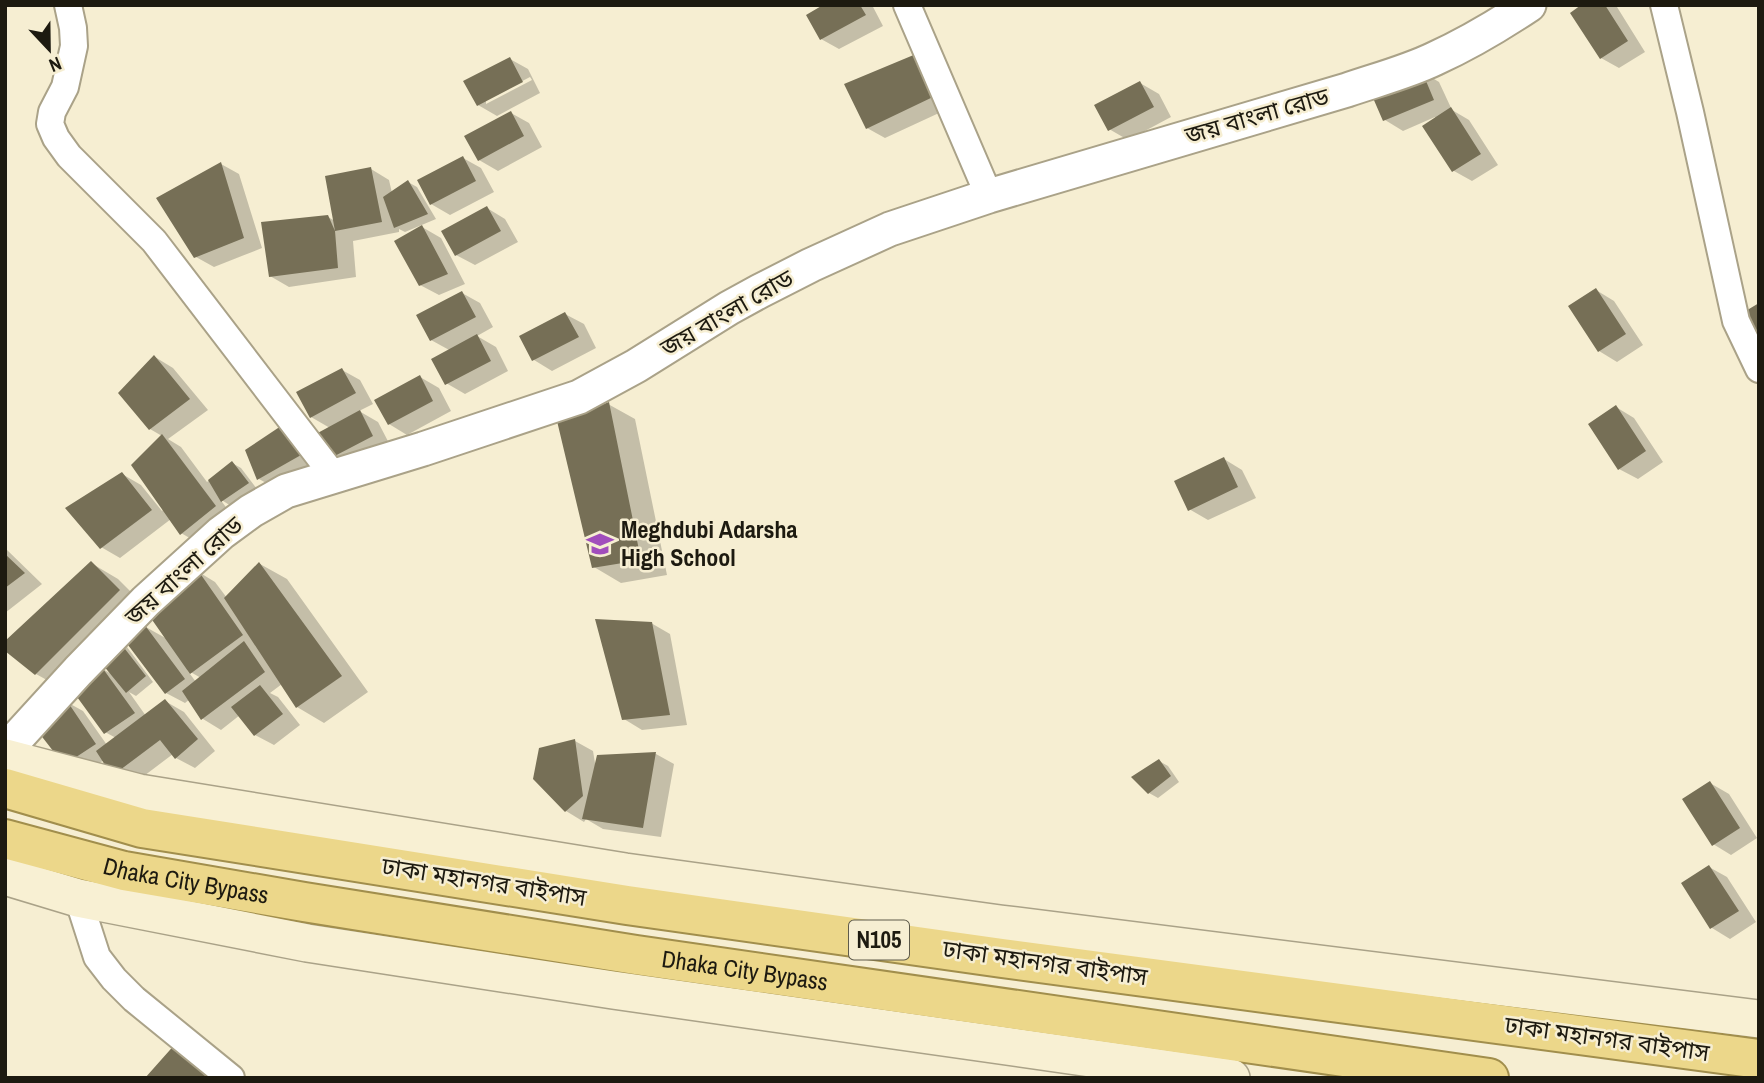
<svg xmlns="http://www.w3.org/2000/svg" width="1764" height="1083" font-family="'Archivo Narrow','Noto Sans Bengali',sans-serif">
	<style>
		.shadow { fill: #0003; fill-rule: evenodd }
		.building { fill: #766f56 }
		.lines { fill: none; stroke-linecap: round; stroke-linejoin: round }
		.minor-casing { stroke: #aaa288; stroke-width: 30 }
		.tertiary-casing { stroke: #aaa288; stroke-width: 37 }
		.secondary-casing { stroke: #aaa288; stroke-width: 40 }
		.trunk-casing { stroke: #a18e4c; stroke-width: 42 }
		.minor { stroke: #fff; stroke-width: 26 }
		.tertiary { stroke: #fff; stroke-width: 33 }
		.secondary { stroke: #f8f0d3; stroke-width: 37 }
		.trunk { stroke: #ecd78a; stroke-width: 38 }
		.labels { text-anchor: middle; stroke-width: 5; stroke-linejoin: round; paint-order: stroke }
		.shield { fill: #f6eed2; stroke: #5e5a4a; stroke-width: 2 }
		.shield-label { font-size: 23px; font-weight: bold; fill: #1d1a10 }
		.street-label { font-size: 24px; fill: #1d1a10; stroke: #f6eed2 }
		.poi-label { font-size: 24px; font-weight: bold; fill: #1d1a10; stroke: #f6eed2; text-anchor: start }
	</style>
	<rect width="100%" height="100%" fill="#f6eed2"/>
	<!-- shadow -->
	<path class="shadow" d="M827 5H872L883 26 839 49 821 39Z
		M1585 5H1614L1617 7 1645 52 1619 68 1601 58Z
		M916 56 952 107 885 138 867 128Z
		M510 59 528 69 540 93 497 116 478 105ZM530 77 532 80 486 104V100Z
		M1421 71 1439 82 1452 110 1469 120 1498 165 1472 181 1454 171 1435 117 1403 131 1385 120Z
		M1140 83 1159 94 1171 117 1128 140 1109 129Z
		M511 113 529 123 542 147 498 171 479 160Z
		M463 158 481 168 494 192 450 215 431 204Z
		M221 164 239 174 262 248 214 267 196 257Z
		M371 169 389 180 392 193 408 182 417 187 436 219 405 232 399 229V232L353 241 356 277 289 287 270 276 328 217 335 221Z
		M487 208 505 219 518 242 475 265 456 255Z
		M422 227 441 238 465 284 439 295 420 285Z
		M1596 290 1614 301 1643 345 1617 362 1599 351Z
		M462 293 480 303 493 327 477 336 496 347 508 371 465 394 446 383 451 351 431 340Z
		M565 314 584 324 596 348 552 371 534 360Z
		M155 357 173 368 208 410 168 439 181 447 207 482 232 463 241 468 257 489 231 506 220 499 233 517 200 544 181 533 171 519 120 558 101 547 122 474 141 485 162 511 164 509 162 436 150 429Z
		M342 370 360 380 373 404 359 411 378 422 391 447 347 469 316 435 330 428 311 417Z
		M420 377 439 388 451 411 407 435 389 424Z
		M608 404 635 419 667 575 621 583 594 567Z
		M1616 407 1634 418 1663 462 1638 479 1619 469Z
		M284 426 319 465 277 489 259 479Z
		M1224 459 1242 470 1256 498 1208 520 1189 509Z
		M5 548 42 584 5 613Z
		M91 563 118 579 146 607 63 689 36 674Z
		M260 564 287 579 368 692 324 723 297 707 282 684 270 693 278 697 300 725 274 745 255 735 240 715 221 730 203 719 190 699 185 703 166 693 144 626 169 640 197 571 215 582 227 598ZM187 670 201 678 196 682Z
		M651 623 670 634 687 725 642 730 624 719Z
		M118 642 127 647 153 682 136 696 129 692 146 716 165 701 184 712 215 751 195 768 176 758 173 754 132 785 104 760 83 774 65 764V701L83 711 107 745 116 738 105 732 101 668 113 675Z
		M575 741 593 751 596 769 599 757 656 754 674 764 661 837 603 829 586 819 584 822 566 811Z
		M1159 761 1168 766 1179 782 1158 798 1149 793Z
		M1710 783 1729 794 1757 838 1731 855 1713 844Z
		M1709 867 1727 877 1756 922 1730 939 1712 928 1683 884Z"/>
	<!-- building -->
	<path class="building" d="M823 5H860L866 15 820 40 806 15Z
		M1581 5H1605L1628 41 1600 59 1570 13Z
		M916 54 935 96 866 129 844 84Z
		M510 57 523 82 477 106 463 81Z
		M1421 69 1434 100 1383 121 1370 91Z
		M1140 81 1154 107 1108 131 1094 105Z
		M1451 107 1481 154 1452 172 1422 126Z
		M511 111 524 136 478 161 464 136Z
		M463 156 476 181 430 205 417 180Z
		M221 162 244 238 194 258 156 198Z
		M371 167 382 222 335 231 338 268 269 277 261 222 328 215 335 231 325 176Z
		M408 180 428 214 394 228 383 197Z
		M487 206 501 231 455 256 441 231Z
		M422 225 448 274 419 286 394 241Z
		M1596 288 1626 334 1598 352 1568 306Z
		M462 291 476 317 430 341 416 315Z
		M1759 303V345L1744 312Z
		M565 312 579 337 532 361 519 336Z
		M477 334 491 361 445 385 431 359Z
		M154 355 190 399 149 430 118 393Z
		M342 368 356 393 310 418 296 392Z
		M420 375 433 401 388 425 374 400Z
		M609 402 641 560 592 568 557 421Z
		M1616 405 1646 451 1618 470 1588 424Z
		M360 410 373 436 327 460 314 435Z
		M284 424 301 455 257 480 245 450Z
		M162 434 216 506 180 535 131 465Z
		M1224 457 1238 487 1188 511 1174 481Z
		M232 461 249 483 221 502 208 480Z
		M122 472 152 510 100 549 65 508Z
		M5 554 25 573 5 588Z
		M91 561 120 590 35 675 5 651V641Z
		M259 562 342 676 296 708 224 598Z
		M197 569 243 635 190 674 148 614Z
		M595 619 652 622 670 715 622 720Z
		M144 624 185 679 165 694 125 641Z
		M118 640 146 676 126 693 98 659Z
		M244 641 265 672 201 720 182 691Z
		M101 666 135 713 104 734 72 690Z
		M260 685 283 714 254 736 231 707Z
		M65 698 96 744 64 765 36 729Z
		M165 699 198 739 175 759 160 740 112 776 96 751Z
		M575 739 583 796 565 812 533 779 539 748Z
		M656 752 643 828 582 819 597 755Z
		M1159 759 1171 776 1148 794 1131 777Z
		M1710 781 1740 828 1712 846 1682 799Z
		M1709 865 1739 911 1710 929 1681 883Z
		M177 1042 216 1078H145Z"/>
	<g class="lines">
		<defs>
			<path id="minor" d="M68 5 73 28 74 46 65 87 52 112 50 124 56 138 69 156 154 241 334 476
				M907 5 989 196
				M1664 5 1690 112 1736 321 1759 369
				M78 898 97 957 114 979 134 999 231 1078"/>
			<path id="tertiary" d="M5 751 78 671 146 601 221 533 251 511 286 491 423 449 579 397 636 366 729 308 760 291 811 265 890 229 989 196 1347 90C1376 80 1407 72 1434 59 1467 44 1499 25 1529 5"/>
			<path id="secondary" d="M5 758 139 793 625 872 1000 924 1759 1019
				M5 876 78 898 307 943 613 990 1231 1078"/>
			<g id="trunk">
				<path d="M5 788 142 828 627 905 1002 958 1759 1059"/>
				<path id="s1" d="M5 839 124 871 304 902 636 955 1489 1078"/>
			</g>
		</defs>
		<!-- minor casing -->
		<use href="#minor" class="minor-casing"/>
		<!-- tertiary casing -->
		<use href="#tertiary" class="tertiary-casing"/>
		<!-- secondary casing -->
		<use href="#secondary" class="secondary-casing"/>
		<!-- trunk casing -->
		<use href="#trunk" class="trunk-casing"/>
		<!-- minor -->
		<use href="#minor" class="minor"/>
		<!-- tertiary -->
		<use href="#tertiary" class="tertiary"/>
		<!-- secondary -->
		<use href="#secondary" class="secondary"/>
		<!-- trunk -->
		<use href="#trunk" class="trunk"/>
	</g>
	<!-- icons -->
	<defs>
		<symbol id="school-bare" viewBox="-9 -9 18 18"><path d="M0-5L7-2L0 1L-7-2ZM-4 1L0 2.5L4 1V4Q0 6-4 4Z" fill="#a14dbc" stroke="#f6eed2" stroke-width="2.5" paint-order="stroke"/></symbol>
	</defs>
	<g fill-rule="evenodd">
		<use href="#school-bare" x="581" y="525" width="38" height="38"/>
	</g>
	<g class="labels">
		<!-- shield labels -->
		<rect class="shield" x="849" y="920.5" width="60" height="39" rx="5"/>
		<g class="shield-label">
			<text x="879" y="948">N105</text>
		</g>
		<!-- street labels -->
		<g class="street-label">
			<text transform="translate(1257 116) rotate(-16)" y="8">জয় বাংলা রোড</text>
			<text transform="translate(727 313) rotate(-30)" y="8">জয় বাংলা রোড</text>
			<text transform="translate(184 571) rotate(-42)" y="8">জয় বাংলা রোড</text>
			<text dy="8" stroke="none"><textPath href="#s1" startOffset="186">Dhaka City Bypass</textPath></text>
			<text transform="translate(484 882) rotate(9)" y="8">ঢাকা মহানগর বাইপাস</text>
			<text transform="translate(1045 963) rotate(8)" y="8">ঢাকা মহানগর বাইপাস</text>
			<text dy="8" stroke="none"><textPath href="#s1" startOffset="752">Dhaka City Bypass</textPath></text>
			<text transform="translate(1607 1039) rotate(8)" y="8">ঢাকা মহানগর বাইপাস</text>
		</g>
		<!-- poi labels -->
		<g class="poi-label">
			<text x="621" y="538">Meghdubi Adarsha<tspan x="621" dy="28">High School</tspan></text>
		</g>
	</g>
	<!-- border -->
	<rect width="1764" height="1083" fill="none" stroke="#1d1a10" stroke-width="14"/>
	<!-- north arrow -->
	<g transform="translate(49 49) rotate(158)" stroke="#f6eed2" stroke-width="5" paint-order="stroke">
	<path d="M0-5L12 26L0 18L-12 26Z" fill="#1d1a10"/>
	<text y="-10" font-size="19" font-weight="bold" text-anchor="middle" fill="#1d1a10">N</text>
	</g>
</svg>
